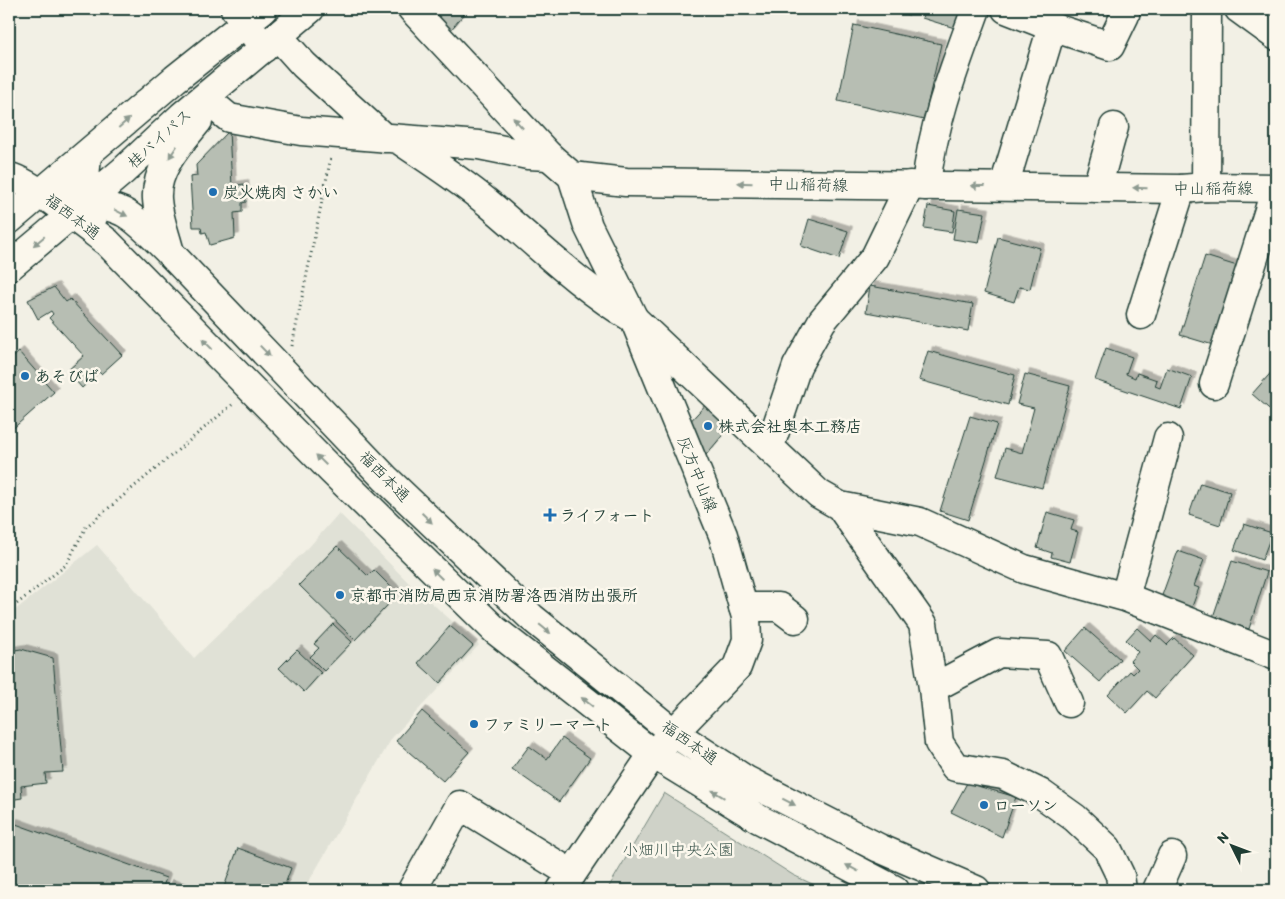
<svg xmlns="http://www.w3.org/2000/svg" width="1285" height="899" font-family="Itim,'Klee One',sans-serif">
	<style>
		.built { fill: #e0e1d6 }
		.green { fill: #cfd2c8; stroke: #77887e }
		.building { fill: #b7beb3; stroke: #1f3d34; filter: url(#shadow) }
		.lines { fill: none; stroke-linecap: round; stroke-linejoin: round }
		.minor-casing { stroke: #1f3d34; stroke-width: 31 }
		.major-casing { stroke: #1f3d34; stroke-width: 31 }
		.highway-casing { stroke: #1f3d34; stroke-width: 31 }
		.path { stroke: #1f3d34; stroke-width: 3; stroke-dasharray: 1 4; stroke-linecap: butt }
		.minor { stroke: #fbf7ec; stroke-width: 28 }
		.major { stroke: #fbf7ec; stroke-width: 28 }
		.highway { stroke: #fbf7ec; stroke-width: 28 }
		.oneway { fill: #8d9a90 }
		.poi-dot { fill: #1f6fb2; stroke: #fbf7ec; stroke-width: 2 }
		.labels { text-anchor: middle; stroke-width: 5; stroke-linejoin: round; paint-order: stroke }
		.street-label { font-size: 16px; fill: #1f3d34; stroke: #fbf7ec }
		.poi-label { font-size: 16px; font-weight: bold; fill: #1f3d34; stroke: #fbf7ec; text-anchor: start }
		.park-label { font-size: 16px; fill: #425b52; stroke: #fbf7ec }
	</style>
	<defs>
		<filter id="shadow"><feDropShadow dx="4.5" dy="-4.5" stdDeviation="0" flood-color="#0004"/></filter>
	</defs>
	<rect width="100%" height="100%" fill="#f2f0e5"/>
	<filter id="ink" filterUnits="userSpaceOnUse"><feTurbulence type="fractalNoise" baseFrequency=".02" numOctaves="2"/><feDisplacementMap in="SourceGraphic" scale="10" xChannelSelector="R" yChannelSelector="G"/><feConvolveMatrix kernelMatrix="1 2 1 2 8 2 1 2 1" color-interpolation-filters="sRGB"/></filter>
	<g filter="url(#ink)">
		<!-- built -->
		<path class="built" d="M339 513 409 583 479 645 392 738 304 890H18L9 887V615L97 545 194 658 309 547Z"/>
		<!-- green -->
		<path class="green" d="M664 793 793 875 825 890H607Z"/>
		<!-- building -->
		<path class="building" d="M428 9H468L450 31Z
			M884 9H911L909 15Z
			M925 9H964L958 29 922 18Z
			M854 25 941 44 924 120 838 101Z
			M229 131 232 186 244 184 246 202 242 203V212L234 213 235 238 210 245 206 232 202 233 201 227H193L190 177 197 176 196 165Z
			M928 206 955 211 952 232 924 228Z
			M958 209 985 213 979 243 953 239Z
			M809 219 848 231 839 259 801 246Z
			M998 237 1040 248 1030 289 1019 287 1014 302 984 293Z
			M1205 256 1237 266 1213 345 1180 335Z
			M870 286 973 304 968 331 866 312Z
			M54 287 66 302 70 299 122 355 101 374 99 372 82 388 67 371 84 356 49 318 53 314 51 311 38 319 28 300Z
			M1106 348 1132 357 1126 374 1135 378 1137 373 1157 380 1155 386 1160 388 1167 368 1192 377 1181 409 1095 380Z
			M928 351 1015 375 1008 405 919 380Z
			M19 352 54 392 9 432V361Z
			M1276 367V412L1275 414 1252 394Z
			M1025 374 1070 386 1042 488 997 476 1005 448 1022 453 1034 408 1017 404Z
			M711 399 732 424 706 455 684 428Z
			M970 416 997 424 968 520 940 511Z
			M1200 483 1230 492 1220 525 1189 515Z
			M1047 512 1074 520 1071 530 1078 532 1070 562 1051 557 1052 553 1037 548Z
			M1244 524 1272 533 1262 560 1234 550Z
			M337 546 368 576 374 570 398 594 355 640 299 585Z
			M1178 551 1204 560 1194 586 1199 588 1190 612 1160 601Z
			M1232 561 1267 572 1249 629 1213 617Z
			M333 624 352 642 324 671 310 657 319 648 314 644Z
			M450 626 473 646 440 683 418 663Z
			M1085 628 1120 659 1100 682 1065 651Z
			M1137 628 1151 641 1156 635 1167 645 1174 638 1193 655 1155 698 1147 691 1127 713 1108 695 1130 671 1133 674 1138 669 1130 661 1138 652 1126 640Z
			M21 649 53 658 63 772 45 773 46 783 21 786 22 798 9 800V651Z
			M297 650 321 673 304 692 279 668Z
			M422 711 469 752 443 781 396 741Z
			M562 738 590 758 559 802 512 769 529 746 547 759Z
			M967 783 1016 797 1002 837 951 812Z
			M13 823 166 878 162 890H29L9 883V834Z
			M238 848 291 868 283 890H223Z
			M168 884 189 890H166Z"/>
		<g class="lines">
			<defs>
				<path id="minor" d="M235 9 264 48
					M1006 9 1052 27 1110 46 1125 15
					M1239 9 1276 36
					M278 36 304 65 384 138
					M212 104 229 118 301 131 479 145 528 155 549 156
					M398 139C430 161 465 183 494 208 540 247 582 288 634 319L819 494 840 506 920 522 1024 569 1125 597 1276 656
					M87 155 85 178 93 217
					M9 177C24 177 91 230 107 242L332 471 495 630 653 754 561 890
					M926 186C932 125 955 66 976 9
					M1004 186 1052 27
					M1206 187 1207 9
					M1097 188 1114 127
					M66 197C85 200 105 204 123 212 137 219 158 241 170 253L385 478 531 617 674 733
					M1141 315 1181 189
					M1214 384 1276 188
					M770 446 797 366 822 321 875 257 910 185
					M840 506 923 624 933 688 939 743 955 767 1003 775 1040 793 1075 818 1107 848 1120 875 1122 890
					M1125 597 1168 438
					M743 607H779L795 619
					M933 688 999 653 1048 656 1069 703
					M412 890 460 805 572 874
					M1157 890 1172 856"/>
				<path id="major" d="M412 9 549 156 572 176 626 182 1181 189 1206 187 1276 188
					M572 176 588 226 634 319 723 535 746 617 747 640 737 667 653 754 759 819 895 890
					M674 733 746 780 879 848 976 890"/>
				<path id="highway" d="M9 220 175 79 263 9
					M170 253C166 236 158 217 157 199 155 169 180 143 198 121
					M9 267 123 171 182 116 310 9"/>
			</defs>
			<!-- minor casing -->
			<use href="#minor" class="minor-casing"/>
			<!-- major casing -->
			<use href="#major" class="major-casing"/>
			<!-- highway casing -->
			<use href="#highway" class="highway-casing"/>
			<!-- path -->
			<path class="path" d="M292 346 331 157
				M9 610 66 565 86 527 233 404"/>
			<!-- minor -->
			<use href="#minor" class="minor"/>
			<!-- major -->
			<use href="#major" class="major"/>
			<!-- highway -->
			<use href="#highway" class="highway"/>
		</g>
		<!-- one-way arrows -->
		<defs><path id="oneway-solid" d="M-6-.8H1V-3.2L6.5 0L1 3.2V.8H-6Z" transform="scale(1.25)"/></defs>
		<g class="oneway">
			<use href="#oneway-solid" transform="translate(124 123) rotate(-41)"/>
			<use href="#oneway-solid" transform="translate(518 123) rotate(-133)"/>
			<use href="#oneway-solid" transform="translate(173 152) rotate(123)"/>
			<use href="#oneway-solid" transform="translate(745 183) rotate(-179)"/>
			<use href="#oneway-solid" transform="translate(978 186) rotate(-180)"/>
			<use href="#oneway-solid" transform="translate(1140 188) rotate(-179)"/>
			<use href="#oneway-solid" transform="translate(121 213) rotate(26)"/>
			<use href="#oneway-solid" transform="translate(39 241) rotate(140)"/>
			<use href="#oneway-solid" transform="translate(207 344) rotate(-135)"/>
			<use href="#oneway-solid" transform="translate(265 351) rotate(46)"/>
			<use href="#oneway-solid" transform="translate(321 460) rotate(-135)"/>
			<use href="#oneway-solid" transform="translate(427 518) rotate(44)"/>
			<use href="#oneway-solid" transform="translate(437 574) rotate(-135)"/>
			<use href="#oneway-solid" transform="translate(545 629) rotate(39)"/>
			<use href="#oneway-solid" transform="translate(587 702) rotate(-142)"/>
			<use href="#oneway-solid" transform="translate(718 794) rotate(-149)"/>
			<use href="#oneway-solid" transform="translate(789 802) rotate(27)"/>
			<use href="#oneway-solid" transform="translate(852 868) rotate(-152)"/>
		</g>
	</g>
	<!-- markers -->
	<g class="poi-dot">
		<circle cx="213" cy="192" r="5"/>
		<circle cx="25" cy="376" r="5"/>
		<circle cx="708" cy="426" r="5"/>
		<path d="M547.5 507.5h5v5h5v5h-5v5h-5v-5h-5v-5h5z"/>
		<circle cx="340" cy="595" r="5"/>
		<circle cx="474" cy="724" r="5"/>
		<circle cx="984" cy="805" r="5"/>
	</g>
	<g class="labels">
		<!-- street labels -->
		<g class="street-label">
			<text transform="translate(159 138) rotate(-42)" y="6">桂バイパス</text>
			<text transform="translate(808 184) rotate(1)" y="6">中山稲荷線</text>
			<text x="1213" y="194">中山稲荷線</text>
			<text transform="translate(73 216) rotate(37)" y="6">福西本通</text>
			<text transform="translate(698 474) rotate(68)" y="6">灰方中山線</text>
			<text transform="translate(385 476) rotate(45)" y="6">福西本通</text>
			<text transform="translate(690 742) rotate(35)" y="6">福西本通</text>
		</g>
		<!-- poi labels -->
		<g class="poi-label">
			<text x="223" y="198">炭火焼肉 さかい</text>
			<text x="35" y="382">あそびば</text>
			<text x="718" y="432">株式会社奥本工務店</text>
			<text x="560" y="521">ライフォート</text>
			<text x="350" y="601">京都市消防局西京消防署洛西消防出張所</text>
			<text x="484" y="730">ファミリーマート</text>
			<text x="994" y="811">ローソン</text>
		</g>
		<!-- park labels -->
		<g class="park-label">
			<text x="678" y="855">小畑川中央公園</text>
		</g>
	</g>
	<!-- margin -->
	<rect width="1285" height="899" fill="none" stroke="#fbf7ec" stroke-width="30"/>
	<rect x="15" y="15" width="1255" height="869" fill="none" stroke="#1f3d34" stroke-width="2" filter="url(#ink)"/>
	<!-- north arrow -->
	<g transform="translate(1232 846) rotate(312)" stroke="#fbf7ec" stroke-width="4" paint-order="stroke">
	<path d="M0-4L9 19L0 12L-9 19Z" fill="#1f3d34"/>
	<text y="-8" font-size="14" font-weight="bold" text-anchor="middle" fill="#1f3d34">N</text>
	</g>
</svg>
